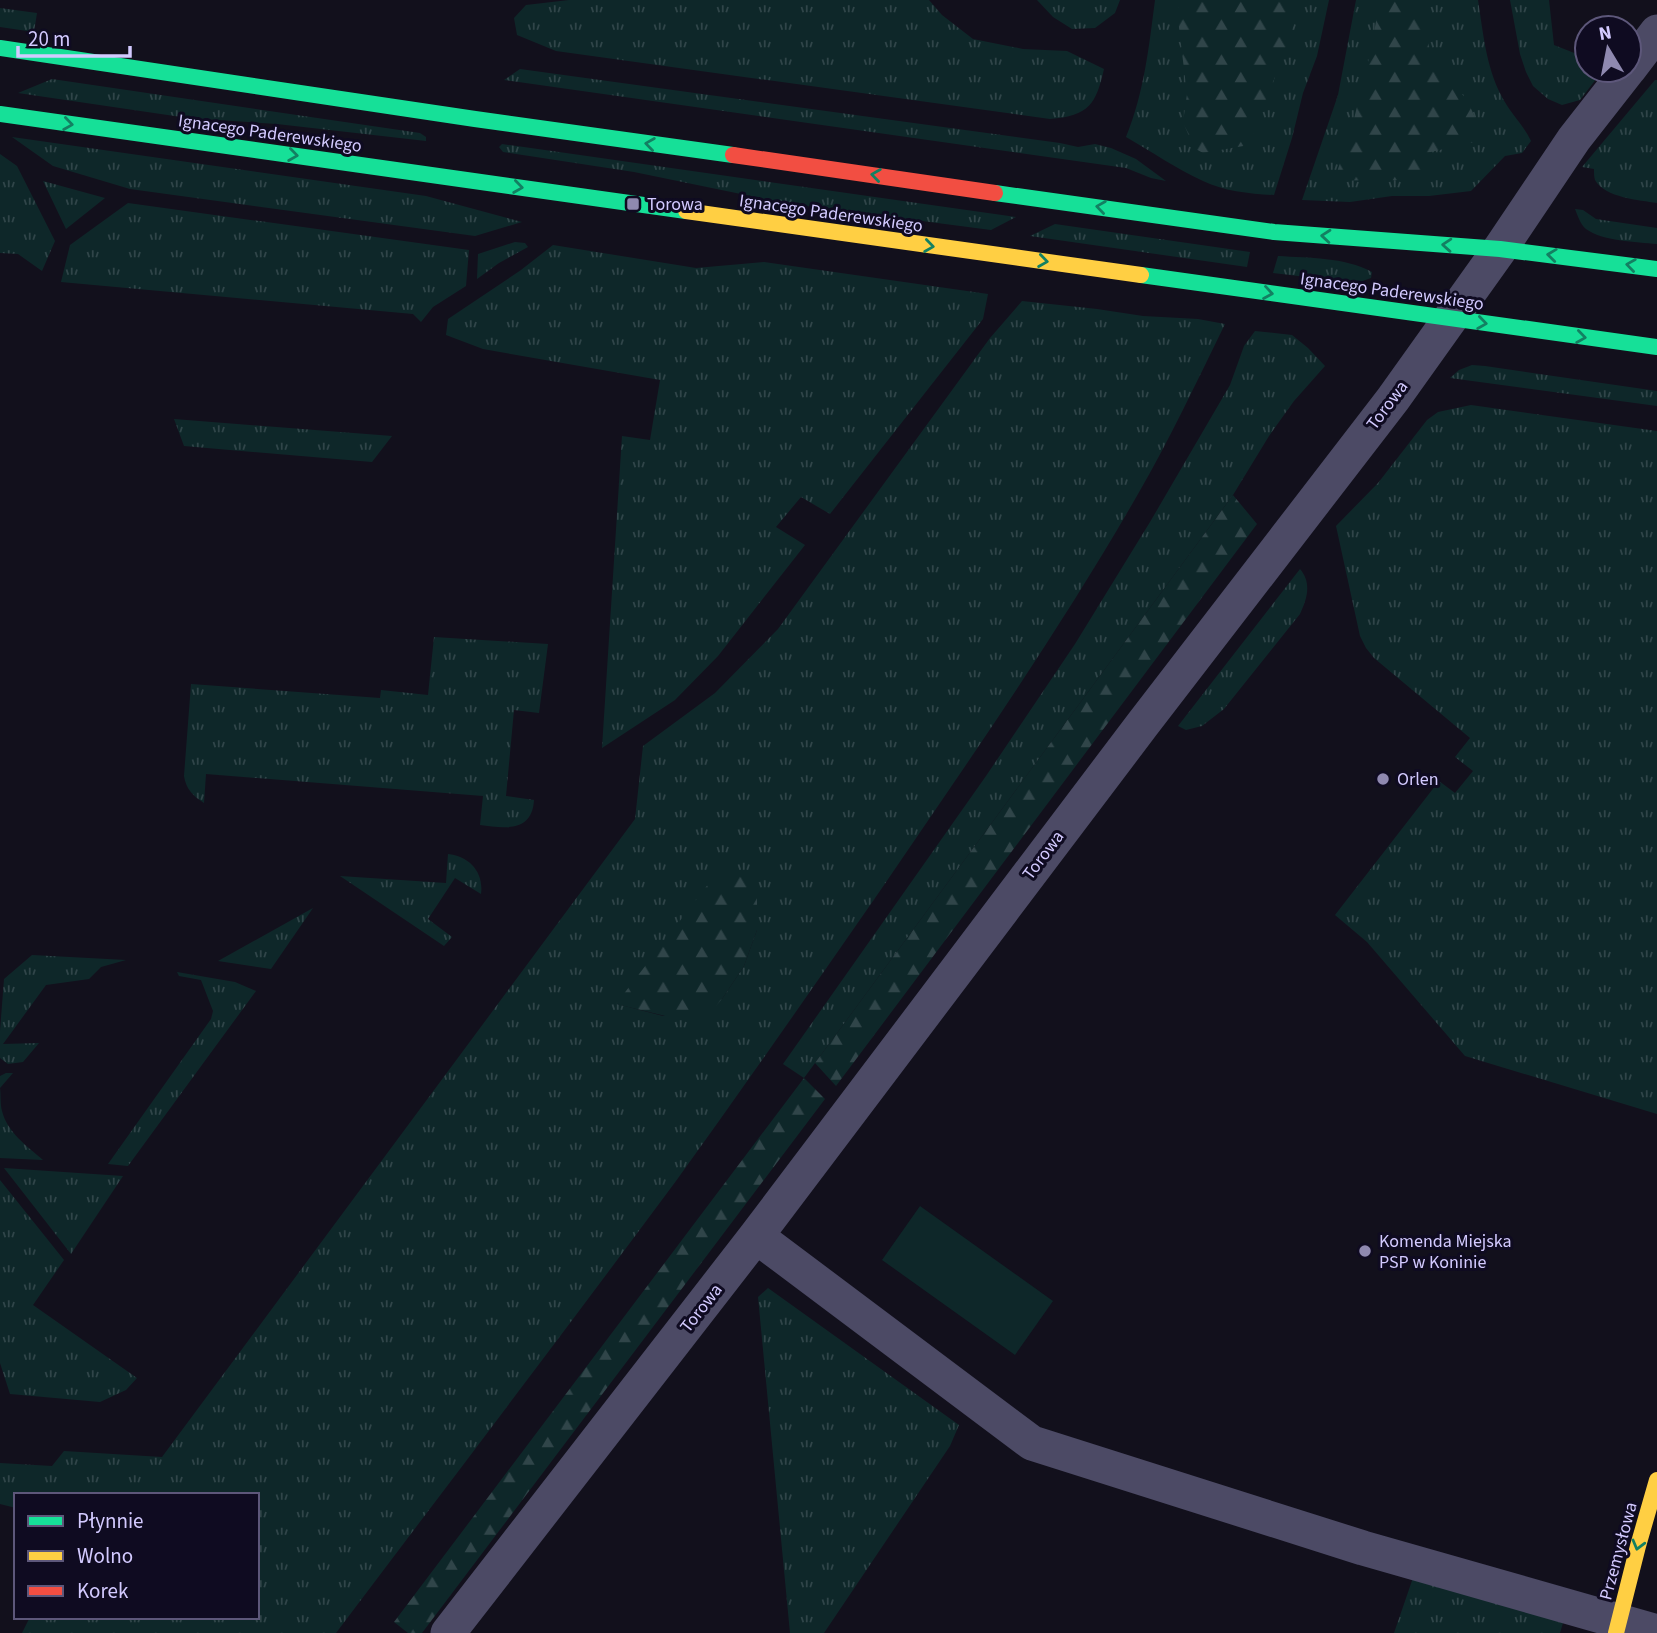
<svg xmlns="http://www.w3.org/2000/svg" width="1657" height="1633" font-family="'Source Sans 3',sans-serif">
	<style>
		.grass { fill: url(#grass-tufts); fill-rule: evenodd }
		.forest { fill: url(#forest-firs) }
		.park { fill: #0e2729 }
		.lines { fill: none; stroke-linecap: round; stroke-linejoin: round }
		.street { stroke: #4c4a65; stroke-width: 35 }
		.fast { stroke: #16e098; stroke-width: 16 }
		.slow { stroke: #ffcf43; stroke-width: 16 }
		.jam { stroke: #f24e42; stroke-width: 16 }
		.oneway { stroke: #138062 }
		.poi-dot { fill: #8f89b0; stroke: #0f0b21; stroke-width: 2.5 }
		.labels { text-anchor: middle; stroke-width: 6; stroke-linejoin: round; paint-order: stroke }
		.street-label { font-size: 18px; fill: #d3caff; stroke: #0f0b21 }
		.poi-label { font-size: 18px; fill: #d3caff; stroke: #0f0b21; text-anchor: start }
	</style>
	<defs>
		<pattern id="grass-tufts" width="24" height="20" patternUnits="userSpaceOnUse" patternTransform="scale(1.75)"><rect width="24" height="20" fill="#0e2729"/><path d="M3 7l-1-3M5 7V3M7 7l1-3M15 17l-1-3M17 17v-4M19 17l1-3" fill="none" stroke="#304549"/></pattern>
		<pattern id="forest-firs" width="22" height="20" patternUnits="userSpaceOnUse" patternTransform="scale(1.75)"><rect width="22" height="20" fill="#0e2729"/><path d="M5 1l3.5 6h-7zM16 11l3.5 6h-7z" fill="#304549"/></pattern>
	</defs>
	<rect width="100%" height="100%" fill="#12101c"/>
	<!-- grass -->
	<path class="grass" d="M569 0H929L942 15 973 39 1023 49 1067 51 1104 69C1096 104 1089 116 1050 119L556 51 517 35 514 18 526 5Z
		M1037 0H1120L1115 13 1095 28 1072 29 1053 17Z
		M1155 0H1329L1317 56 1303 93 1292 138 1274 195C1251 194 1223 191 1203 181 1177 169 1152 152 1126 137 1144 93 1149 47 1155 0Z
		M1356 0H1478C1483 32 1486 66 1501 95 1509 112 1523 124 1531 141L1522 153 1505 156 1471 191 1429 196H1392L1350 202 1302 200 1338 95Z
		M1510 0H1549L1554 45 1587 58V70H1603L1580 100 1562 105 1548 99 1533 86 1526 72 1520 54Z
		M0 8 37 13 34 32 0 27Z
		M520 69 1060 143 1078 147 1095 144 1111 148 1136 159 1166 181 1151 178 1126 168 504 80Z
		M52 79 420 133 426 137V141L277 124 188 118 18 93Z
		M1655 80H1657V203C1640 200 1605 198 1595 180 1594 177 1594 173 1594 169L1582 167Z
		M12 137 426 196 522 222 475 236 130 189 53 166Z
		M502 144 1016 217 991 230 784 203 634 172 503 152 499 147Z
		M0 154 17 166 55 241 42 271 18 254 0 253Z
		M43 181 105 198 66 229Z
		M128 203 469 250 466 286 433 307 421 322 413 314 61 282 70 245Z
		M1575 209 1583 210 1596 219 1657 228V244C1637 242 1602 241 1586 229 1580 224 1578 216 1575 209Z
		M1055 224 1250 252 1247 267 1030 236Z
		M515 242 525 243 528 247 499 263 477 279 478 254Z
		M553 245 696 268 764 262 988 294 983 319 830 514 801 497 776 527 805 545 718 656 675 700 602 748 622 436 650 440 660 380 483 349 446 335 448 319 521 270Z
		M1278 256C1309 258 1344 257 1372 272L1371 278 1357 283 1273 273Z
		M1022 301 1097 309 1143 316 1198 319 1225 324C1197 381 1170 439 1138 494 1060 630 970 759 882 888 814 986 746 1084 676 1181 564 1332 450 1482 336 1633H22L30 1617H257V1495H16V1508L0 1504V1463L52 1466 64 1451 162 1457 635 819 643 746 715 693 778 629 990 338ZM719 871 757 930 744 966 722 999 663 1016 617 1004Z
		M1255 331 1292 335 1308 348 1325 366 1294 401 1269 436 1233 495 804 1078 783 1064 986 776 1075 644 1150 522 1230 385 1244 346Z
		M1472 365 1485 366 1657 391V406L1450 378 1459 370Z
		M1471 405 1657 431V1114L1465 1056 1367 942 1335 915 1439 781 1455 793 1473 771 1455 757 1470 738 1374 658 1366 648 1360 636 1336 526 1378 483 1427 420 1438 412Z
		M174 419 392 436 372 462 184 446Z
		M1300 569C1312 583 1307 599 1300 614L1224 709 1202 726 1186 730 1178 726Z
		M434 637 548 644 539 713 514 710 506 796 534 800C532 833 504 828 480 825L483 796 206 774 204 803C193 796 186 789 184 776L191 684 380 698 381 690 428 695Z
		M448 854C469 856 484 872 481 894L455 878 428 919 452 937 444 946 340 876 446 883Z
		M313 908 271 969 218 961Z
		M32 955 126 960 101 967 89 979 46 985 3 1044 39 1043 23 1062 8 1064 0 1058V1031L4 979Z
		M177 972 235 982 256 991 128 1166 108 1164 211 1019 213 1011 201 980 179 976Z
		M6 1073H13L0 1088C1 1095 0 1104 2 1111 7 1132 27 1146 43 1160L0 1158V1076Z
		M4 1168 123 1176 71 1254Z
		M0 1180 64 1260 33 1305 137 1378 126 1390 100 1402 10 1394 0 1363Z
		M768 1288 959 1425 950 1446 824 1633H790L758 1297Z
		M1415 1572 1565 1616 1560 1633H1394Z"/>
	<!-- forest -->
	<path class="forest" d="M1181 0H1300L1291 35 1249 145 1203 153 1194 148 1183 122 1187 94 1177 11Z
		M1380 0H1425L1430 57 1467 100 1478 124 1475 142 1422 154 1423 178C1393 182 1364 179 1334 181L1352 127 1370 54Z
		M1233 495 1257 524 836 1086 815 1063Z
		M719 870 744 877 757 887V930L744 966 722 999 710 1013 682 1020 616 1004Z
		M804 1078 825 1099 422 1633H408L394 1622Z"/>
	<!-- park -->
	<path class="park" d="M920 1206 1053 1301 1015 1355 882 1260Z"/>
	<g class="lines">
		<!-- street -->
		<path class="street" d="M1629 69 1657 32
			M756 1236 1032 1443 1363 1548 1657 1632
			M448 1633 756 1236 1142 725 1393 399 1500 249 1574 139 1628 70"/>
		<!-- fast -->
		<path class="fast" d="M0 48 475 119 733 155
			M0 114 686 211
			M995 193 1274 232 1500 249 1657 269
			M1141 275 1657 347"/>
		<!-- slow -->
		<path class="slow" d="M686 211 1141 275
			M1616 1633 1638 1546 1657 1480"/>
		<!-- jam -->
		<path class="jam" d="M733 155 995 193"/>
	</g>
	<!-- one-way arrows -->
	<defs><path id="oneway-chevron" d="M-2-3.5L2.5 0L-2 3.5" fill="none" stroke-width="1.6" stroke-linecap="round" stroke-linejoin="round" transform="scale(1.75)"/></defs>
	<g class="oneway">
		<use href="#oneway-chevron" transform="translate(68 124) rotate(8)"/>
		<use href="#oneway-chevron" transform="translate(650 144) rotate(-172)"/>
		<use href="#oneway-chevron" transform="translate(293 155) rotate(8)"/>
		<use href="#oneway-chevron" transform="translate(876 175) rotate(-172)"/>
		<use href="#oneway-chevron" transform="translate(518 187) rotate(8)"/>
		<use href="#oneway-chevron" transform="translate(1101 207) rotate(-172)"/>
		<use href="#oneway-chevron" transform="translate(1326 236) rotate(-175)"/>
		<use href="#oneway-chevron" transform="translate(1447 245) rotate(-176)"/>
		<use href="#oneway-chevron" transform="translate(929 246) rotate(8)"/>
		<use href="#oneway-chevron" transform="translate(1552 255) rotate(-173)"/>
		<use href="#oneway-chevron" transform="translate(1043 261) rotate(8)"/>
		<use href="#oneway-chevron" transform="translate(1631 265) rotate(-172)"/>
		<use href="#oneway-chevron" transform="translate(1268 293) rotate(9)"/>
		<use href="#oneway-chevron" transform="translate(1482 323) rotate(8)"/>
		<use href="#oneway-chevron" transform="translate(1581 337) rotate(8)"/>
		<use href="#oneway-chevron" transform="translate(1638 1545) rotate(105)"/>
	</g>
	<!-- markers -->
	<g class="poi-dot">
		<rect x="626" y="197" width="14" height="14" rx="3.5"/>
		<circle cx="1383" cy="779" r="7"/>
		<circle cx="1365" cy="1251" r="7"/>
	</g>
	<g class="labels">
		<!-- street labels -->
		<g class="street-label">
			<text transform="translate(270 133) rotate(8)" y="6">Ignacego Paderewskiego</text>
			<text transform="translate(831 213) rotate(8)" y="6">Ignacego Paderewskiego</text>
			<text transform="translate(1392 291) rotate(8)" y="6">Ignacego Paderewskiego</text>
			<text transform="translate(1387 405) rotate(-53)" y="6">Torowa</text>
			<text transform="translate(1043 855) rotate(-53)" y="6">Torowa</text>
			<text transform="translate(701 1308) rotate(-52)" y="6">Torowa</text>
			<text transform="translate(1618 1551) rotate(-75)" y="6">Przemysłowa</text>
		</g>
		<!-- poi labels -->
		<g class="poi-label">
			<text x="647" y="210">Torowa</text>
			<text x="1397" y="785">Orlen</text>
			<text x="1379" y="1247">Komenda Miejska<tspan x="1379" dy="21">PSP w Koninie</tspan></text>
		</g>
	</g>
	<!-- legend -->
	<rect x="14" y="1493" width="245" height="126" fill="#0f0b21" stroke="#5d577a" stroke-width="2"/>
	<rect x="28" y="1516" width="35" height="10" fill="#16e098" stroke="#5d577a" stroke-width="2"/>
	<text x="77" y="1528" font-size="21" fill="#d3caff">Płynnie</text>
	<rect x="28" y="1551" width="35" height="10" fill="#ffcf43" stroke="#5d577a" stroke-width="2"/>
	<text x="77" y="1563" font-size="21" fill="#d3caff">Wolno</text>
	<rect x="28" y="1586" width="35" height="10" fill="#f24e42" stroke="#5d577a" stroke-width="2"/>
	<text x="77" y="1598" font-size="21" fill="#d3caff">Korek</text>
	<!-- north arrow -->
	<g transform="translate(1608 49) rotate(350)"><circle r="33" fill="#0f0b21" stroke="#5d577a" stroke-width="2"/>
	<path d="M0-5L12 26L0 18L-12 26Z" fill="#8f89b0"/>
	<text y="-10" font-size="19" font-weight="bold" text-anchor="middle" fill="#d3caff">N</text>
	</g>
	<!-- scale -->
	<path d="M18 46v10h112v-10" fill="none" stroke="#d3caff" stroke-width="3.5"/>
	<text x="28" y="46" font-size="21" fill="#d3caff" stroke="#0f0b21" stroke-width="5" paint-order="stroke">20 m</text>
</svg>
